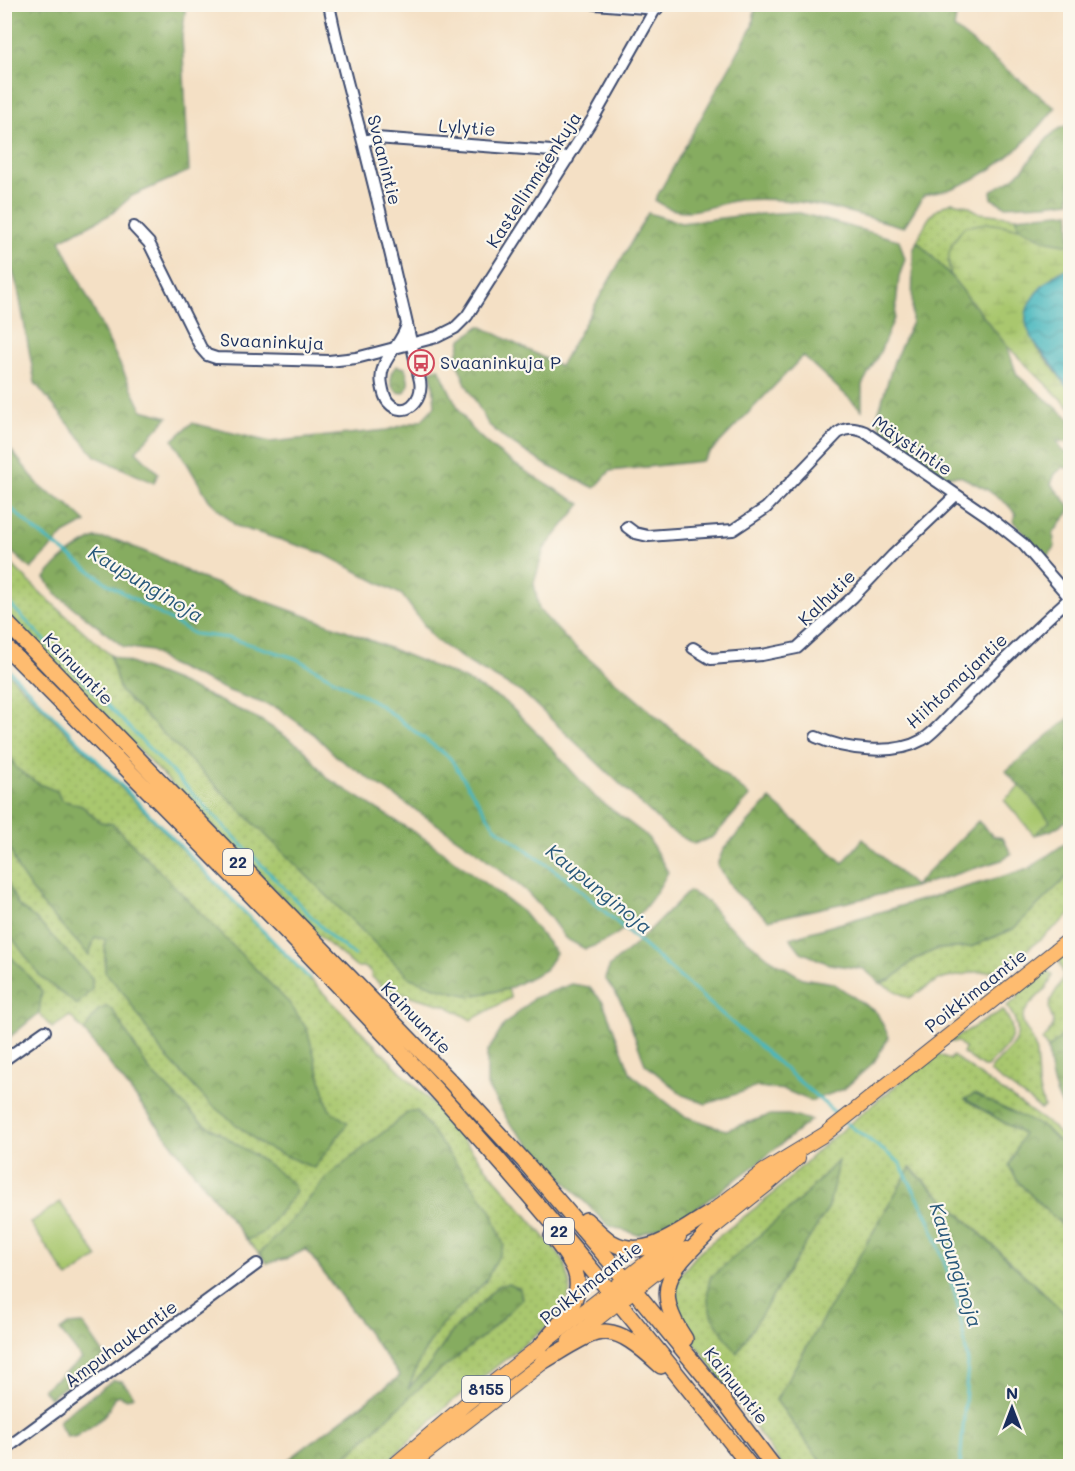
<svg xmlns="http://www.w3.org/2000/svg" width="1075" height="1471" font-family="Mali,sans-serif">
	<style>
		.grass { fill: url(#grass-dots); stroke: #627b66; stroke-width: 1.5; fill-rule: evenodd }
		.forest { fill: url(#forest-crowns); stroke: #506e60; stroke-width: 1.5 }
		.wetland { fill: url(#wetland-marsh); stroke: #627b66; stroke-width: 1.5 }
		.park { fill: #a9c76e; stroke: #627b66; stroke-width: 1.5 }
		.water { fill: url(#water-waves); stroke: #32738e; stroke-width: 1.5 }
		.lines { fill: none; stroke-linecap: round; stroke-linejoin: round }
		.stream { stroke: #48b7be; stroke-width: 3 }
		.minor-casing { stroke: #3c4a6d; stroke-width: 14 }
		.major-casing { stroke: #3c4a6d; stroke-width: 16 }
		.highway-casing { stroke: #3c4a6d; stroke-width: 18 }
		.minor { stroke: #fff; stroke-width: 10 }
		.major { stroke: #febc70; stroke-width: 14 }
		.highway { stroke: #febc70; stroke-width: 15 }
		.labels { text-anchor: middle; stroke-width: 4.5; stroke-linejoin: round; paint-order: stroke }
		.shield { fill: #fbf7ec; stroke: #5e6b89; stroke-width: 1.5 }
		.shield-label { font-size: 16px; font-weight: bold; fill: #1b2f5e }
		.street-label { font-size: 18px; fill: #1b2f5e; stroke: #fbf7ec }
		.poi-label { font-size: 18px; fill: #1b2f5e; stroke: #fbf7ec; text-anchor: start }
		.water-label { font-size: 20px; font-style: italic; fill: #28587b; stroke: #fbf7ec }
	</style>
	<defs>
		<pattern id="grass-dots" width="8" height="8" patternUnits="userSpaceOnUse" patternTransform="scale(1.5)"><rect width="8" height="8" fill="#a9c76e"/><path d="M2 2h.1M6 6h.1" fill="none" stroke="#91ab62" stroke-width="1.8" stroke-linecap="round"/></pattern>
		<pattern id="forest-crowns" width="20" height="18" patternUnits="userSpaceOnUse" patternTransform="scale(1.5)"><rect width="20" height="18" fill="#86ac61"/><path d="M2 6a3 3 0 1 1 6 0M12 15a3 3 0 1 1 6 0" fill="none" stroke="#6d8c53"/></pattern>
		<pattern id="wetland-marsh" width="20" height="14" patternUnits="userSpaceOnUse" patternTransform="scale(1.5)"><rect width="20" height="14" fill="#a9c76e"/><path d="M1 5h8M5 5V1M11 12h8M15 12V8" fill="none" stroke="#91ab62"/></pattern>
		<pattern id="water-waves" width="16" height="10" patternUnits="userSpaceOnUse" patternTransform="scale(1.5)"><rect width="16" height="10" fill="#48b7be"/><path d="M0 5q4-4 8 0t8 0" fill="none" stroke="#3b959e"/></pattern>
	</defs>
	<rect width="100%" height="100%" fill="#fbf7ec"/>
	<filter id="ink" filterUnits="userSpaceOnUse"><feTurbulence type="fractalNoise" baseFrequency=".0167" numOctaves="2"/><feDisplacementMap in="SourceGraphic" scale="12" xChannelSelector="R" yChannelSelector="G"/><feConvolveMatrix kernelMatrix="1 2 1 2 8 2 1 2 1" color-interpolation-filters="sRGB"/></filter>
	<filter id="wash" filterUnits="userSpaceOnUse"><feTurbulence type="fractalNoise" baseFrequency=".008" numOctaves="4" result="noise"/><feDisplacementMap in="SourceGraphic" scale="24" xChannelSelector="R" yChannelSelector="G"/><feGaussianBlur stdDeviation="1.35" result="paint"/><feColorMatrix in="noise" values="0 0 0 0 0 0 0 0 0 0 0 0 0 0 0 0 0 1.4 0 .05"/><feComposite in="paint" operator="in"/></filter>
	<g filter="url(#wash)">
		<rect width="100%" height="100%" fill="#f4e0c5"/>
		<!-- grass -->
		<path class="grass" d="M952 202 966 205 980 213 1016 217 1020 228 986 223 948 262 951 276 917 241C927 220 929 211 952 202Z
			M4 557 43 595 110 655 120 691 470 996 508 989 511 998 471 1020 447 1006 385 989 371 976V972L364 967H356L319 936 5 612Z
			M4 669 433 1104 563 1259C574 1291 573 1294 553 1322L451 1402 383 1466H280L400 1376 306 1249 288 1258 267 1263 247 1240 84 1031 70 1016 52 1028 38 1013 5 1041Z
			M1070 873V915L1001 971 975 972 938 980 909 998 880 983 892 979 914 960 937 949 971 947 1013 929Z
			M1070 948V1029L1048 1049 1042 1040C1065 1017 1045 1021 1050 1002 1053 993 1061 986 1063 976 1064 970 1058 964 1060 958 1062 953 1067 951 1070 948Z
			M1046 970 1052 974C1050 992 1032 997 1025 1012 1018 1025 1029 1030 1033 1041 1038 1054 1037 1070 1038 1084 1039 1092 1042 1099 1044 1107L1041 1109 990 1072 991 1068C1013 1045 1029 1037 1007 1006L1018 998V994C1026 986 1035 973 1046 970Z
			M1003 1010C1023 1038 1007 1045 987 1067H983L963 1053 965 1048 958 1042H948Z
			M936 1053 950 1060 953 1056 1050 1125 1070 1144V1152L1045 1128 966 1100 1023 1134 1019 1183 1070 1233V1318L911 1168 776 1400 824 1466H782L687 1332 673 1297 676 1280 700 1251 772 1195 827 1142ZM837 1162 710 1314 797 1203Z"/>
		<!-- forest -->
		<path class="forest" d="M756 4 958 5 954 28 1055 108C1028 143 997 171 956 187 946 191 934 193 924 195L904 227C849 212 796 195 739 200 717 203 694 216 671 209 666 208 660 203 655 200L752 27Z
			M4 5H186L182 36 189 171 132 196 111 214 60 240 142 410 168 417 136 451 158 473 154 483 95 456 35 383 18 289 5 247Z
			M1070 125V201L1045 204 1005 206 992 199 991 191C999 186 1008 182 1016 176 1032 163 1048 127 1070 125Z
			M796 212 899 240 905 259 899 277 895 316 880 352 862 385V410L803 356 702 461 610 471 595 488 548 466 505 439 488 424 466 384 456 360 461 340 480 326 560 366 648 213 681 223 746 215Z
			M1070 212V245L1047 241 1020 228 1016 217Z
			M917 241 951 276 1007 346 1017 375 1070 419V443L1057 441 1061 450 1070 454V469L1063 467 1055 474 1051 484 1070 506V510L1053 534 1055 547 1047 557 1013 521 1016 514 1007 504 986 489 960 476H943L886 440 877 417 894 361 912 322 913 251Z
			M396 366 405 368C408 377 411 385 404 393L397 392 391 385V373Z
			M439 368C448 387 456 408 469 425 493 455 548 485 581 504L544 549 534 583 539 610 569 642 750 796 713 837 694 844 669 830 524 694 471 664 435 640 402 595 322 553 236 526 209 500 173 440 192 423 270 442 387 430 422 420 435 406 433 383 430 371Z
			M4 441 42 489 67 504 86 522 64 534 31 569 5 546Z
			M95 538 116 540 161 558 198 577 345 630 460 677 506 702 544 740 595 797 647 836 668 872C649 908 625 937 585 949L565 938 549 916 525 890 478 852 337 757 315 735 279 709 229 691 167 663 151 651 124 647 56 594 45 578C59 559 74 549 95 538Z
			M110 655 176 681 259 719 303 748 327 778 427 840 523 912 556 953 545 970 508 989 470 996 438 988 410 978 120 691Z
			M1070 717V819L1050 831 1034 835 1050 821 1006 771Z
			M5 744 16 768 39 784 57 791 61 800 82 806 100 822 113 824 290 1004 307 1029 329 1109 348 1123 314 1168 263 1146 209 1103 161 1051 125 995 105 972V939L95 937 89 955 40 902 18 870 5 835Z
			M770 799 843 863 863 839 914 886 978 821 993 836 1003 838 1011 854 1002 860 914 887 769 920 735 892 717 865 723 850Z
			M1070 840 1069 875 1013 929 971 947 937 949 914 960 892 979 880 983 864 969 829 964 801 952 790 938 1028 869Z
			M4 876 18 905 36 919 92 978V989L77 1005 41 977 10 935 5 939Z
			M689 891 708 902 722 920 769 958 802 978 833 983 877 1013 889 1037 874 1062 844 1089 811 1101 785 1090 757 1087 706 1104 683 1095 645 1064 623 1005 605 978 610 966 635 945Z
			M4 949 42 991 39 1013 5 1041Z
			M572 984 589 987 603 1002 631 1074 684 1116 726 1130 770 1115H788L811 1120 758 1163 682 1219 638 1235 607 1225 510 1124 487 1086V1053L504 1025 534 998Z
			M106 1007 112 1009 149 1070 200 1121 265 1162 293 1184 296 1192 264 1232 247 1240 84 1031 98 1010Z
			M1070 1029V1118C1054 1097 1050 1075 1048 1049Z
			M974 1094 1045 1128 1070 1152V1233L1019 1183 1009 1166 1023 1134 965 1099Z
			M410 1111H417L491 1210 504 1246 485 1282 441 1325 421 1357 408 1389 431 1363 452 1332 499 1285 509 1284 520 1289 522 1299 486 1334 426 1382 351 1452 331 1466H280L400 1376 306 1249 288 1258 267 1263 260 1253 295 1216 327 1177Z
			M838 1161 829 1207 737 1353C719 1327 701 1311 710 1278L797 1203Z
			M910 1168 1070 1318V1466H824L776 1400Z
			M83 1324 105 1356 50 1398 43 1389 82 1359 60 1331 68 1325Z
			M113 1380 122 1381 134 1396 127 1399 119 1395 114 1397C108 1418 92 1426 75 1437L67 1436 59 1424 60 1419Z"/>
		<!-- wetland -->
		<path class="wetland" d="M986 223 1020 228 1047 241 1070 245V267L1055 274 1036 293 1030 304 1027 317V326L1038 349 1070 390V408L1007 346 951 276C945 253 950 245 964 227Z"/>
		<!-- park -->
		<path class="park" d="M1021 786 1050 821 1034 835 1004 800Z
			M60 1202 98 1257 68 1278 30 1223Z"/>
		<!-- water -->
		<path class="water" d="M1070 267V390C1063 383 1059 375 1054 367 1045 355 1035 346 1029 332 1016 304 1048 277 1070 267Z"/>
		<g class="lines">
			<!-- stream -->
			<path class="stream" d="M4 502 36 531 108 584 194 634 229 638 295 658 377 703 450 758 495 827 572 883 840 1117
				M4 598 333 939 354 955
				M4 665 309 978
				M845 1122 899 1162 929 1219 954 1290 960 1315 968 1363 960 1466"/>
		</g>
	</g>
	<g filter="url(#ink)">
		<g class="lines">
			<defs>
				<path id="minor" d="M329 4C338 51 351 96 363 142 383 221 402 301 420 381 424 401 404 420 388 402 384 397 383 391 382 385 377 359 402 347 407 324
					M595 4 657 9
					M363 141 376 138 552 151 568 159
					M134 227 149 243 201 348 207 355 216 358 329 361 356 358 437 337 455 328 467 316 594 117 658 4
					M627 527 635 533 648 536 733 530 766 508 838 433C847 427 855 428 865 432L989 517 1023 544 1070 598
					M693 648 711 659 762 655 797 648 853 597 893 555 956 495
					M816 737C844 750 894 756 922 740 934 734 954 709 965 699 999 665 1034 630 1070 598
					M4 1060 45 1031
					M4 1450 257 1264"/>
				<path id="major" d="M701 1220 764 1171 825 1134 1070 939
					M704 1235 768 1184 798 1158
					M569 1341 686 1249
					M393 1466 467 1403 679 1237
					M409 1466 550 1357"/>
				<path id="highway" d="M4 620 449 1080 524 1161 625 1279 712 1385 773 1466
					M4 645C153 796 304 945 447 1102 553 1219 652 1342 750 1466
					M586 1220C594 1227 602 1236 611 1242 645 1262 680 1231 709 1214
					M685 1339C650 1286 671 1270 711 1230
					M539 1348C556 1327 586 1301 575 1271 570 1258 560 1247 552 1236
					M542 1362C600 1328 606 1315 661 1366"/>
			</defs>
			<!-- minor casing -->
			<use href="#minor" class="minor-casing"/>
			<!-- major casing -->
			<use href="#major" class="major-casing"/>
			<!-- highway casing -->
			<use href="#highway" class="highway-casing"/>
			<!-- minor -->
			<use href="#minor" class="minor"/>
			<!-- major -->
			<use href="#major" class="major"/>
			<!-- highway -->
			<use href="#highway" class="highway"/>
		</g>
	</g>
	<!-- icons -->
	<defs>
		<symbol id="bus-ring" viewBox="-11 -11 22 22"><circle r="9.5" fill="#fbf7ec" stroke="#d1495b" stroke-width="1.5"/><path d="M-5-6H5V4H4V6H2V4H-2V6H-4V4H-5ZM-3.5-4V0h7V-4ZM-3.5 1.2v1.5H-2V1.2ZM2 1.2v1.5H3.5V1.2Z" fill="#d1495b"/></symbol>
	</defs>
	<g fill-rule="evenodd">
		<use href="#bus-ring" x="406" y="348" width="30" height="30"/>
	</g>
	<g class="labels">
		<!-- shield labels -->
		<g class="shield">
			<rect x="223" y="849" width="30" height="26" rx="4.5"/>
			<rect x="544" y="1218" width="30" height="26" rx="4.5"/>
			<rect x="462" y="1376" width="48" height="26" rx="4.5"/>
		</g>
		<g class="shield-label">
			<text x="238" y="868">22</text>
			<text x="559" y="1237">22</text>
			<text x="486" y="1395">8155</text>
		</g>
		<!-- street labels -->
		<g class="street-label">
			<text transform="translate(467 128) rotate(4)" y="6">Lylytie</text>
			<text transform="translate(384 160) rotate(76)" y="6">Svaanintie</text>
			<text transform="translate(534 180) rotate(-57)" y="6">Kastellinmäenkuja</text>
			<text transform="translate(272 342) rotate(2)" y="6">Svaaninkuja</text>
			<text transform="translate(912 446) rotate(34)" y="6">Mäystintie</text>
			<text transform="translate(827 598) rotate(-44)" y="6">Kalhutie</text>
			<text transform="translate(78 669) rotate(46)" y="6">Kainuuntie</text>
			<text transform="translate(957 681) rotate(-43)" y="6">Hiihtomajantie</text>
			<text transform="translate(976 991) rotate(-38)" y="6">Poikkimaantie</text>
			<text transform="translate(416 1018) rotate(46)" y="6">Kainuuntie</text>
			<text transform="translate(591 1283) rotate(-38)" y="6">Poikkimaantie</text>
			<text transform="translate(121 1344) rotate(-36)" y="6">Ampuhaukantie</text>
			<text transform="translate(736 1386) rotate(52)" y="6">Kainuuntie</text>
		</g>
		<!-- poi labels -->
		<g class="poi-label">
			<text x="440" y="369">Svaaninkuja P</text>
		</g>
		<!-- water labels -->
		<g class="water-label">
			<text transform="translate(146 584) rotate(31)" y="7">Kaupunginoja</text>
			<text transform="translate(599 889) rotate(39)" y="7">Kaupunginoja</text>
			<text transform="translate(956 1265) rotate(72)" y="7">Kaupunginoja</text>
		</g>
	</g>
	<!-- margin -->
	<rect width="1075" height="1471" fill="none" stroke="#fbf7ec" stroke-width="24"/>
	<!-- north arrow -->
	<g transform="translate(1012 1408)" stroke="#fbf7ec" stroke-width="4.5" paint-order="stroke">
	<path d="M0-4.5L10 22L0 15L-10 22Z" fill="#1b2f5e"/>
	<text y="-9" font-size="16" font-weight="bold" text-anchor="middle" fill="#1b2f5e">N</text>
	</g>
</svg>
